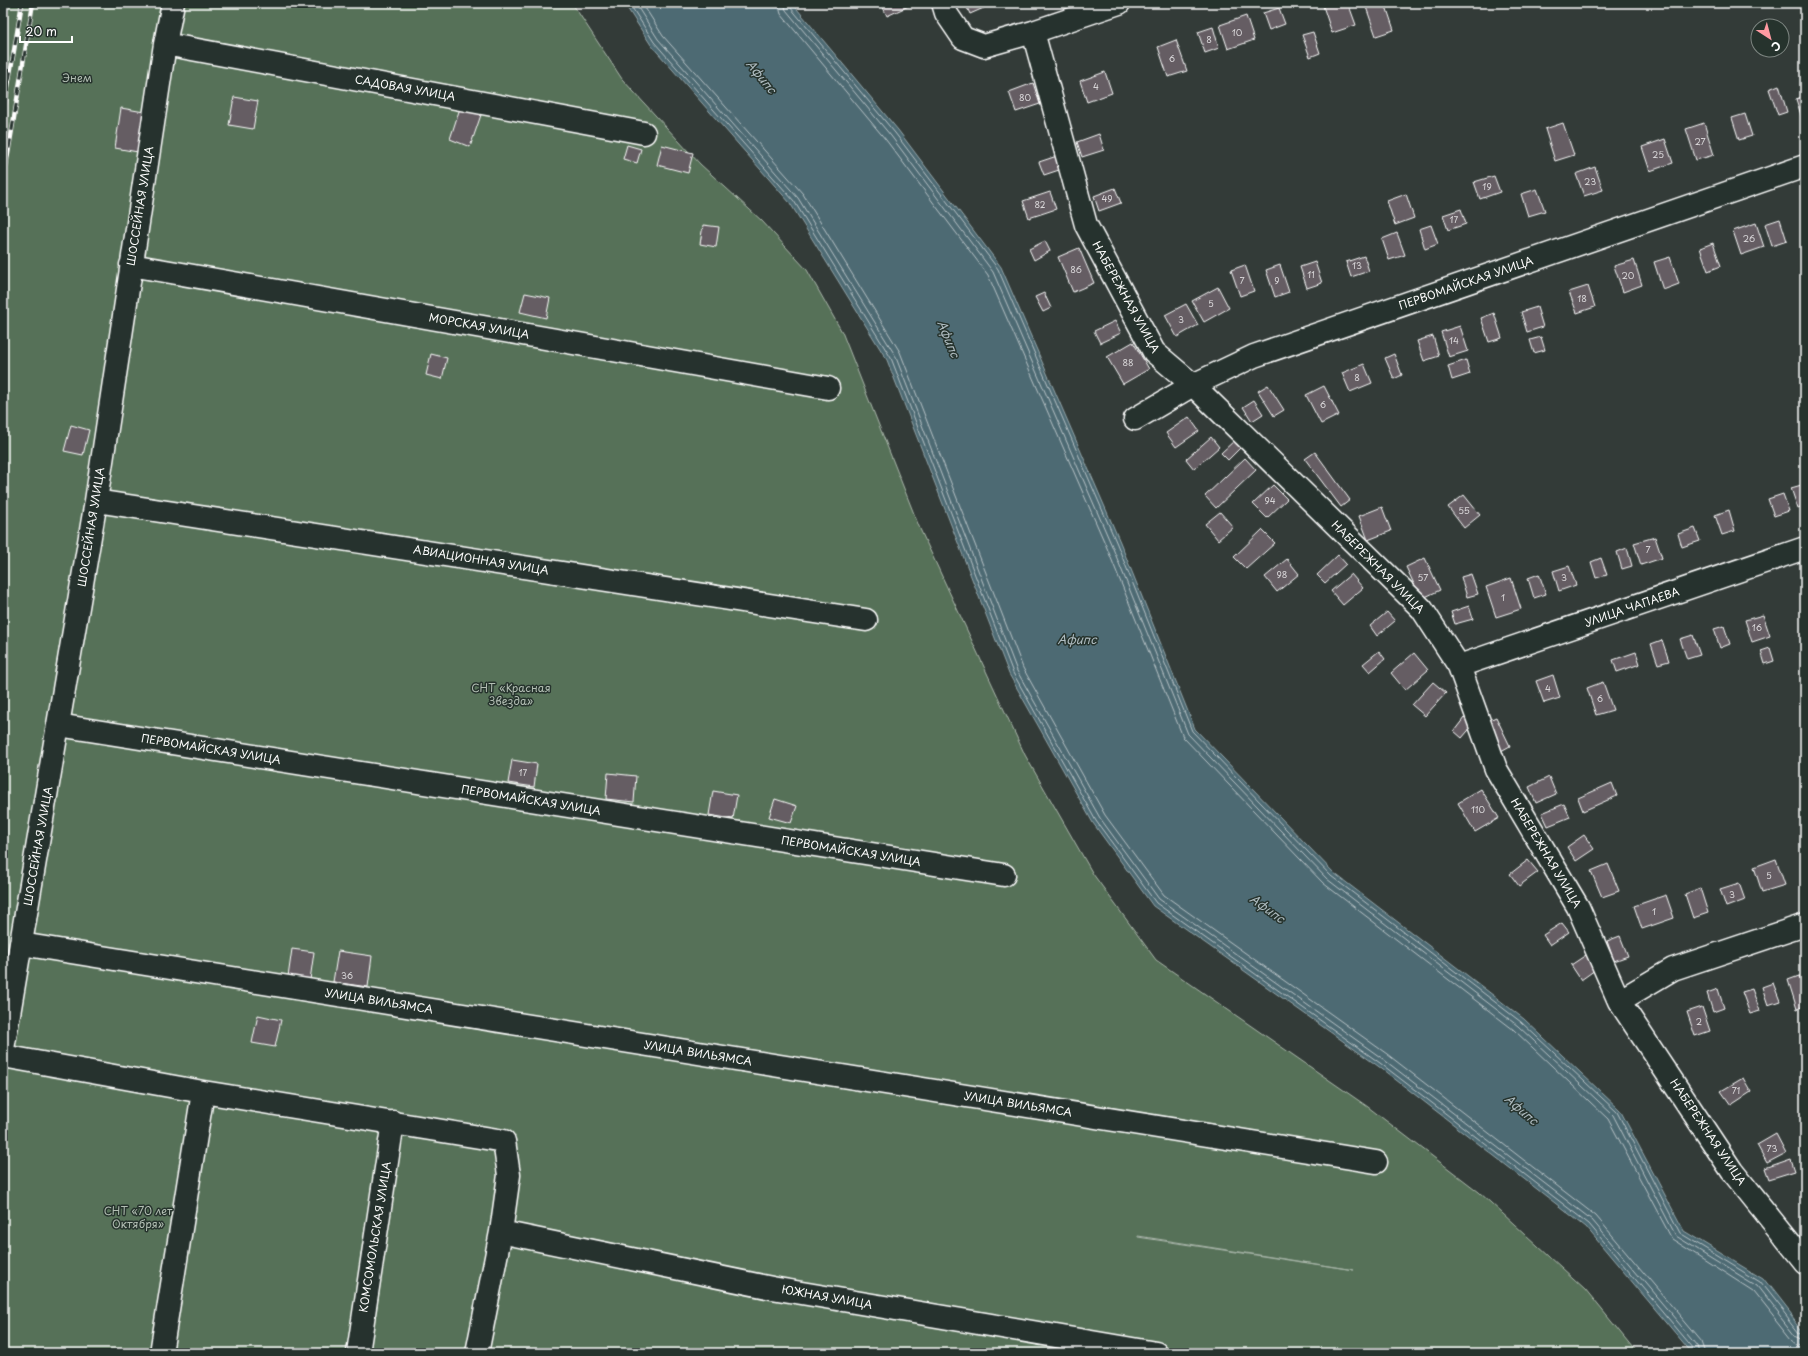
<svg xmlns="http://www.w3.org/2000/svg" width="1808" height="1356" font-family="'Playpen Sans',sans-serif">
	<style>
		.green { fill: #577158; stroke: #abb8ac; fill-rule: evenodd }
		.water { fill: #4d6a73; stroke: #94a6ab }
		.lines { fill: none; stroke-linecap: round; stroke-linejoin: round }
		.shore { stroke: #b8c3c7; stroke-width: 1 }
		.building { fill: #655d64; stroke: #fff }
		.minor-casing { stroke: #fff; stroke-width: 25 }
		.minor { stroke: #26332d; stroke-width: 22 }
		.rail-casing { stroke: #fff; stroke-width: 4.5 }
		.rail { stroke: #26332d; stroke-width: 3; stroke-dasharray: 9; stroke-linecap: butt }
		.labels { text-anchor: middle; stroke-width: 3; stroke-linejoin: round; paint-order: stroke }
		.number-label { font-size: 9px; fill: #d8d6d8 }
		.park-label { font-size: 11px; fill: #b3bfb4; stroke: #26332d }
		.street-label { font-size: 11px; fill: #fff; stroke: #26332d }
		.water-label { font-size: 12px; font-style: italic; fill: #afbcc0; stroke: #26332d }
	</style>
	<rect width="100%" height="100%" fill="#333b38"/>
	<filter id="ink" filterUnits="userSpaceOnUse"><feTurbulence type="fractalNoise" baseFrequency=".025" numOctaves="2"/><feDisplacementMap in="SourceGraphic" scale="8" xChannelSelector="R" yChannelSelector="G"/><feConvolveMatrix kernelMatrix="1 2 1 2 8 2 1 2 1" color-interpolation-filters="sRGB"/></filter>
	<g filter="url(#ink)">
		<!-- green -->
		<path class="green" d="M3 3H572L622 79 700 164 762 221 807 270 842 332 920 529 1025 755 1093 874 1156 960 1368 1107 1479 1192 1585 1289 1637 1353H3ZM1138 1237V1236L1354 1270Z"/>
		<!-- water -->
		<path class="water" d="M624 3H792L898 130 1001 267 1120 542 1195 729 1334 873 1524 1019 1620 1110 1684 1231 1763 1279 1805 1333V1353H1692L1586 1227 1378 1066 1153 906 1093 823 1009 674 887 360 790 203 651 45Z"/>
		<g class="lines">
			<!-- shore -->
			<path class="shore" d="M629 3 654 42 794 201 891 358 1013 673 1096 821 1156 903 1380 1063 1589 1224 1694 1349 1695 1353
				M635 3 658 39 798 198 895 355 1017 671 1100 818 1159 899 1383 1059 1592 1220 1698 1346 1700 1353
				M642 3 663 36 803 194 900 352 1023 668 1105 815 1164 895 1387 1054 1596 1216 1702 1342 1706 1353
				M778 3 781 14 886 140 988 275 1107 548 1183 737 1323 883 1514 1030 1608 1119 1672 1239 1753 1291 1792 1340 1798 1345 1805 1346
				M784 3 786 10 891 136 993 272 1112 546 1188 734 1327 879 1518 1026 1613 1115 1676 1236 1757 1286 1796 1336 1805 1340
				M789 3 790 7 895 133 998 269 1117 544 1192 731 1331 876 1521 1022 1617 1112 1680 1233 1760 1282 1800 1333 1805 1335"/>
		</g>
		<!-- building -->
		<path class="building" d="M881 3H915L887 16Z
			M965 3H995L970 14Z
			M1322 3H1348L1356 25 1332 33Z
			M1385 3 1394 30 1376 36 1365 4Z
			M1279 8 1285 24 1269 30 1263 13Z
			M1246 16 1254 40 1228 49 1220 25Z
			M1213 27 1219 48 1205 53 1198 32Z
			M1313 32 1320 53 1310 57 1302 35Z
			M1176 40 1187 71 1168 77 1158 47Z
			M1105 72 1112 93 1087 102 1080 81Z
			M1033 83 1040 104 1016 112 1009 92Z
			M1779 85 1787 112 1778 115 1769 89Z
			M1805 96V117L1802 118 1796 99Z
			M234 97 258 101 253 129 229 125Z
			M461 105 482 112 470 147 450 139Z
			M121 108 144 112 138 152 115 148Z
			M1745 114 1752 136 1739 140 1732 118Z
			M1563 123 1574 155 1555 161 1545 129Z
			M1704 123 1714 155 1696 160 1686 129Z
			M1099 134 1104 150 1082 157 1077 142Z
			M1665 139 1673 163 1650 171 1642 147Z
			M627 145 641 149 637 163 623 159Z
			M662 145 693 153 688 173 657 165Z
			M1057 156 1062 169 1044 175 1039 162Z
			M1595 167 1603 190 1584 196 1576 174Z
			M1494 176 1500 192 1480 199 1474 182Z
			M1115 188 1121 203 1099 211 1094 196Z
			M1537 189 1545 211 1528 216 1521 194Z
			M1050 192 1056 209 1029 218 1023 201Z
			M1406 194 1414 218 1395 225 1387 201Z
			M1461 209 1466 224 1448 230 1443 215Z
			M1780 219 1787 241 1772 246 1765 224Z
			M1756 223 1764 247 1741 255 1733 231Z
			M703 225 719 227 716 247 700 244Z
			M1431 225 1438 244 1425 249 1419 229Z
			M1397 233 1405 255 1389 260 1382 239Z
			M1045 241 1050 251 1034 260 1029 249Z
			M1713 243 1721 266 1708 271 1700 248Z
			M1079 248 1094 283 1073 292 1058 257Z
			M1364 256 1369 271 1351 277 1346 262Z
			M1670 257 1679 284 1663 290 1654 262Z
			M1634 260 1642 285 1623 292 1614 266Z
			M1315 262 1322 283 1307 288 1300 267Z
			M1245 265 1254 291 1240 296 1231 270Z
			M1280 265 1289 292 1275 297 1266 270Z
			M1588 286 1595 307 1577 313 1569 292Z
			M1218 287 1229 308 1204 322 1192 301Z
			M525 293 550 298 546 318 520 312Z
			M1044 293 1051 308 1043 312 1035 297Z
			M1186 304 1198 325 1177 337 1165 315Z
			M1537 307 1543 327 1527 332 1521 312Z
			M1494 313 1502 338 1489 342 1481 318Z
			M1115 321 1121 333 1100 343 1094 331Z
			M1460 326 1468 351 1449 357 1441 332Z
			M1433 336 1439 356 1424 361 1417 341Z
			M1541 337 1545 350 1534 353 1530 340Z
			M1133 342 1149 369 1123 384 1107 357Z
			M431 354 447 358 442 379 426 375Z
			M1394 354 1402 375 1394 379 1385 358Z
			M1466 360 1470 374 1452 380 1448 366Z
			M1364 364 1372 383 1350 392 1342 373Z
			M1268 385 1284 410 1274 416 1258 391Z
			M1324 386 1339 415 1321 424 1306 395Z
			M1254 400 1263 414 1252 421 1243 407Z
			M1189 417 1199 431 1176 447 1166 433Z
			M71 425 89 430 83 455 64 451Z
			M1211 437 1219 447 1194 469 1186 459Z
			M1236 439 1242 446 1228 460 1221 453Z
			M1315 452 1350 500 1341 507 1305 459Z
			M1245 458 1256 470 1216 508 1205 496Z
			M1805 484V506L1798 509 1791 488Z
			M1273 485 1287 499 1267 518 1253 504Z
			M1783 494 1789 511 1774 516 1768 499Z
			M1464 495 1480 515 1464 528 1448 507Z
			M1382 507 1391 531 1368 540 1359 516Z
			M1729 510 1735 531 1722 535 1715 515Z
			M1220 512 1233 527 1218 540 1205 524Z
			M1695 528 1700 541 1682 547 1678 534Z
			M1262 530 1275 543 1246 569 1234 557Z
			M1655 537 1662 558 1641 565 1634 543Z
			M1627 548 1632 566 1622 569 1617 552Z
			M1338 555 1346 564 1325 583 1317 575Z
			M1425 558 1440 590 1421 599 1406 567Z
			M1601 558 1607 575 1596 578 1591 562Z
			M1287 559 1299 574 1277 592 1265 577Z
			M1569 566 1576 585 1559 591 1553 571Z
			M1351 574 1363 588 1343 605 1331 591Z
			M1471 574 1478 594 1467 597 1461 577Z
			M1539 574 1546 594 1534 598 1528 578Z
			M1511 578 1521 609 1496 617 1486 587Z
			M1469 606 1473 619 1455 624 1451 612Z
			M1387 612 1395 621 1377 636 1370 626Z
			M1763 615 1770 636 1752 642 1745 620Z
			M1724 626 1730 644 1720 648 1714 629Z
			M1693 635 1700 655 1687 659 1680 639Z
			M1662 640 1669 661 1658 664 1651 644Z
			M1770 648 1774 661 1765 664 1761 651Z
			M1379 651 1385 659 1370 672 1363 664Z
			M1636 652 1640 664 1617 672 1613 660Z
			M1414 653 1428 670 1405 690 1391 673Z
			M1553 675 1560 698 1544 703 1536 681Z
			M1433 682 1446 693 1425 716 1412 705Z
			M1603 682 1613 710 1596 715 1587 688Z
			M1496 717 1510 746 1501 751 1487 721Z
			M1464 718 1473 725 1462 738 1454 731Z
			M512 760 537 764 534 787 508 783Z
			M608 773 636 776 634 802 606 799Z
			M1549 777 1556 794 1536 803 1529 787Z
			M1612 783 1617 796 1583 811 1578 798Z
			M1481 789 1499 818 1475 832 1458 803Z
			M713 791 737 795 733 819 709 815Z
			M775 799 797 806 791 823 769 817Z
			M1564 804 1570 817 1548 826 1542 813Z
			M1584 835 1594 849 1576 861 1567 847Z
			M1776 859 1785 885 1762 892 1754 867Z
			M1528 860 1538 872 1519 886 1510 874Z
			M1608 864 1619 891 1602 897 1591 871Z
			M1739 883 1745 900 1726 907 1720 889Z
			M1700 888 1708 913 1693 918 1685 894Z
			M1666 895 1674 918 1642 929 1634 906Z
			M1562 923 1569 932 1550 945 1543 935Z
			M1620 936 1628 956 1614 961 1607 941Z
			M292 949 314 952 310 980 288 977Z
			M338 951 372 956 368 987 333 982Z
			M1586 955 1595 970 1581 980 1571 965Z
			M1799 976 1805 993V1006L1797 1009 1788 980Z
			M1773 983 1780 1001 1768 1005 1762 987Z
			M1718 989 1724 1008 1713 1012 1707 993Z
			M1752 989 1760 1011 1750 1014 1742 992Z
			M1702 1007 1710 1031 1695 1036 1687 1012Z
			M258 1015 281 1020 275 1047 252 1043Z
			M1743 1078 1751 1092 1731 1105 1721 1091Z
			M1776 1134 1786 1153 1767 1163 1757 1145Z
			M1791 1159 1795 1171 1769 1179 1765 1168Z"/>
		<g class="lines">
			<defs>
				<path id="minor" d="M943 3 946 13 963 38 984 46 1033 32 1119 3
					M1033 32 1086 225 1154 352 1193 385 1422 609 1459 666 1496 769 1578 907 1619 1001 1732 1171 1805 1262
					M165 44 644 133
					M131 265 828 388
					M1135 419 1193 385 1254 356 1805 166
					M96 501 866 620
					M1459 666 1805 548
					M58 725 1004 875
					M21 944 1376 1162
					M1619 1001 1673 969 1805 925
					M3 1049 96 501 165 44 173 3
					M3 1056 203 1092 504 1141 509 1175 501 1232 477 1353
					M501 1232 772 1288 1156 1353
					M161 1353 203 1092
					M358 1353 393 1122"/>
			</defs>
			<!-- minor casing -->
			<use href="#minor" class="minor-casing"/>
			<!-- minor -->
			<use href="#minor" class="minor"/>
			<defs>
				<path id="rail" d="M3 116 22 3
					M3 184 33 3"/>
			</defs>
			<!-- rail casing -->
			<use href="#rail" class="rail-casing"/>
			<!-- rail -->
			<use href="#rail" class="rail"/>
		</g>
	</g>
	<g class="labels">
		<!-- number labels -->
		<g class="number-label">
			<text x="1237" y="36">10</text>
			<text x="1209" y="43">8</text>
			<text x="1172" y="62">6</text>
			<text x="1096" y="90">4</text>
			<text x="1025" y="101">80</text>
			<text x="1700" y="145">27</text>
			<text x="1658" y="158">25</text>
			<text x="1590" y="185">23</text>
			<text x="1487" y="190">19</text>
			<text x="1107" y="202">49</text>
			<text x="1040" y="208">82</text>
			<text x="1454" y="223">17</text>
			<text x="1749" y="242">26</text>
			<text x="1357" y="269">13</text>
			<text x="1076" y="273">86</text>
			<text x="1311" y="278">11</text>
			<text x="1628" y="279">20</text>
			<text x="1242" y="284">7</text>
			<text x="1277" y="284">9</text>
			<text x="1582" y="302">18</text>
			<text x="1211" y="307">5</text>
			<text x="1181" y="323">3</text>
			<text x="1454" y="344">14</text>
			<text x="1128" y="366">88</text>
			<text x="1357" y="381">8</text>
			<text x="1323" y="408">6</text>
			<text x="1270" y="504">94</text>
			<text x="1464" y="514">55</text>
			<text x="1648" y="553">7</text>
			<text x="1282" y="578">98</text>
			<text x="1423" y="581">57</text>
			<text x="1564" y="581">3</text>
			<text x="1503" y="601">1</text>
			<text x="1757" y="631">16</text>
			<text x="1548" y="692">4</text>
			<text x="1600" y="702">6</text>
			<text x="523" y="776">17</text>
			<text x="1478" y="813">110</text>
			<text x="1769" y="879">5</text>
			<text x="1732" y="898">3</text>
			<text x="1654" y="915">1</text>
			<text x="347" y="979">36</text>
			<text x="1699" y="1025">2</text>
			<text x="1736" y="1094">71</text>
			<text x="1772" y="1152">73</text>
		</g>
		<!-- park labels -->
		<g class="park-label">
			<text x="77" y="82">Энем</text>
			<text x="511" y="692">СНТ «Красная<tspan x="511" dy="13">Звезда»</tspan></text>
			<text x="138" y="1215">СНТ «70 лет<tspan x="138" dy="13">Октября»</tspan></text>
		</g>
		<!-- street labels -->
		<g class="street-label">
			<text transform="translate(405 88) rotate(10)" y="4">САДОВАЯ УЛИЦА</text>
			<text transform="translate(140 206) rotate(-81)" y="4">ШОССЕЙНАЯ УЛИЦА</text>
			<text transform="translate(1466 283) rotate(-19)" y="4">ПЕРВОМАЙСКАЯ УЛИЦА</text>
			<text transform="translate(1126 297) rotate(61)" y="4">НАБЕРЕЖНАЯ УЛИЦА</text>
			<text transform="translate(479 326) rotate(10)" y="4">МОРСКАЯ УЛИЦА</text>
			<text transform="translate(91 527) rotate(-81)" y="4">ШОССЕЙНАЯ УЛИЦА</text>
			<text transform="translate(481 560) rotate(9)" y="4">АВИАЦИОННАЯ УЛИЦА</text>
			<text transform="translate(1378 567) rotate(45)" y="4">НАБЕРЕЖНАЯ УЛИЦА</text>
			<text transform="translate(1632 607) rotate(-19)" y="4">УЛИЦА ЧАПАЕВА</text>
			<text transform="translate(211 749) rotate(9)" y="4">ПЕРВОМАЙСКАЯ УЛИЦА</text>
			<text transform="translate(531 800) rotate(9)" y="4">ПЕРВОМАЙСКАЯ УЛИЦА</text>
			<text transform="translate(38 846) rotate(-80)" y="4">ШОССЕЙНАЯ УЛИЦА</text>
			<text transform="translate(851 851) rotate(9)" y="4">ПЕРВОМАЙСКАЯ УЛИЦА</text>
			<text transform="translate(1546 853) rotate(59)" y="4">НАБЕРЕЖНАЯ УЛИЦА</text>
			<text transform="translate(379 1001) rotate(9)" y="4">УЛИЦА ВИЛЬЯМСА</text>
			<text transform="translate(698 1053) rotate(9)" y="4">УЛИЦА ВИЛЬЯМСА</text>
			<text transform="translate(1018 1104) rotate(9)" y="4">УЛИЦА ВИЛЬЯМСА</text>
			<text transform="translate(1708 1132) rotate(56)" y="4">НАБЕРЕЖНАЯ УЛИЦА</text>
			<text transform="translate(375 1237) rotate(-81)" y="4">КОМСОМОЛЬСКАЯ УЛИЦА</text>
			<text transform="translate(827 1297) rotate(10)" y="4">ЮЖНАЯ УЛИЦА</text>
		</g>
		<!-- water labels -->
		<g class="water-label">
			<text transform="translate(761 77) rotate(51)" y="4">Афипс</text>
			<text transform="translate(948 339) rotate(68)" y="4">Афипс</text>
			<text x="1077" y="644">Афипс</text>
			<text transform="translate(1267 909) rotate(36)" y="4">Афипс</text>
			<text transform="translate(1521 1110) rotate(41)" y="4">Афипс</text>
		</g>
	</g>
	<!-- margin -->
	<rect width="1808" height="1356" fill="none" stroke="#26332d" stroke-width="16"/>
	<rect x="8" y="8" width="1792" height="1340" fill="none" stroke="#fff" stroke-width="1.5" filter="url(#ink)"/>
	<!-- north arrow -->
	<g transform="translate(1770 38) rotate(144)"><circle r="19" fill="#26332d" stroke="#7d8581"/>
	<path d="M0-3L7 15L0 10L-7 15Z" fill="#ff9aa2"/>
	<text y="-6" font-size="11" font-weight="bold" text-anchor="middle" fill="#ffffff">С</text>
	</g>
	<!-- scale -->
	<path d="M20 36v6h52v-6" fill="none" stroke="#ffffff" stroke-width="2"/>
	<text x="26" y="36" font-size="12" fill="#ffffff" stroke="#26332d" stroke-width="3" paint-order="stroke">20 m</text>
</svg>
